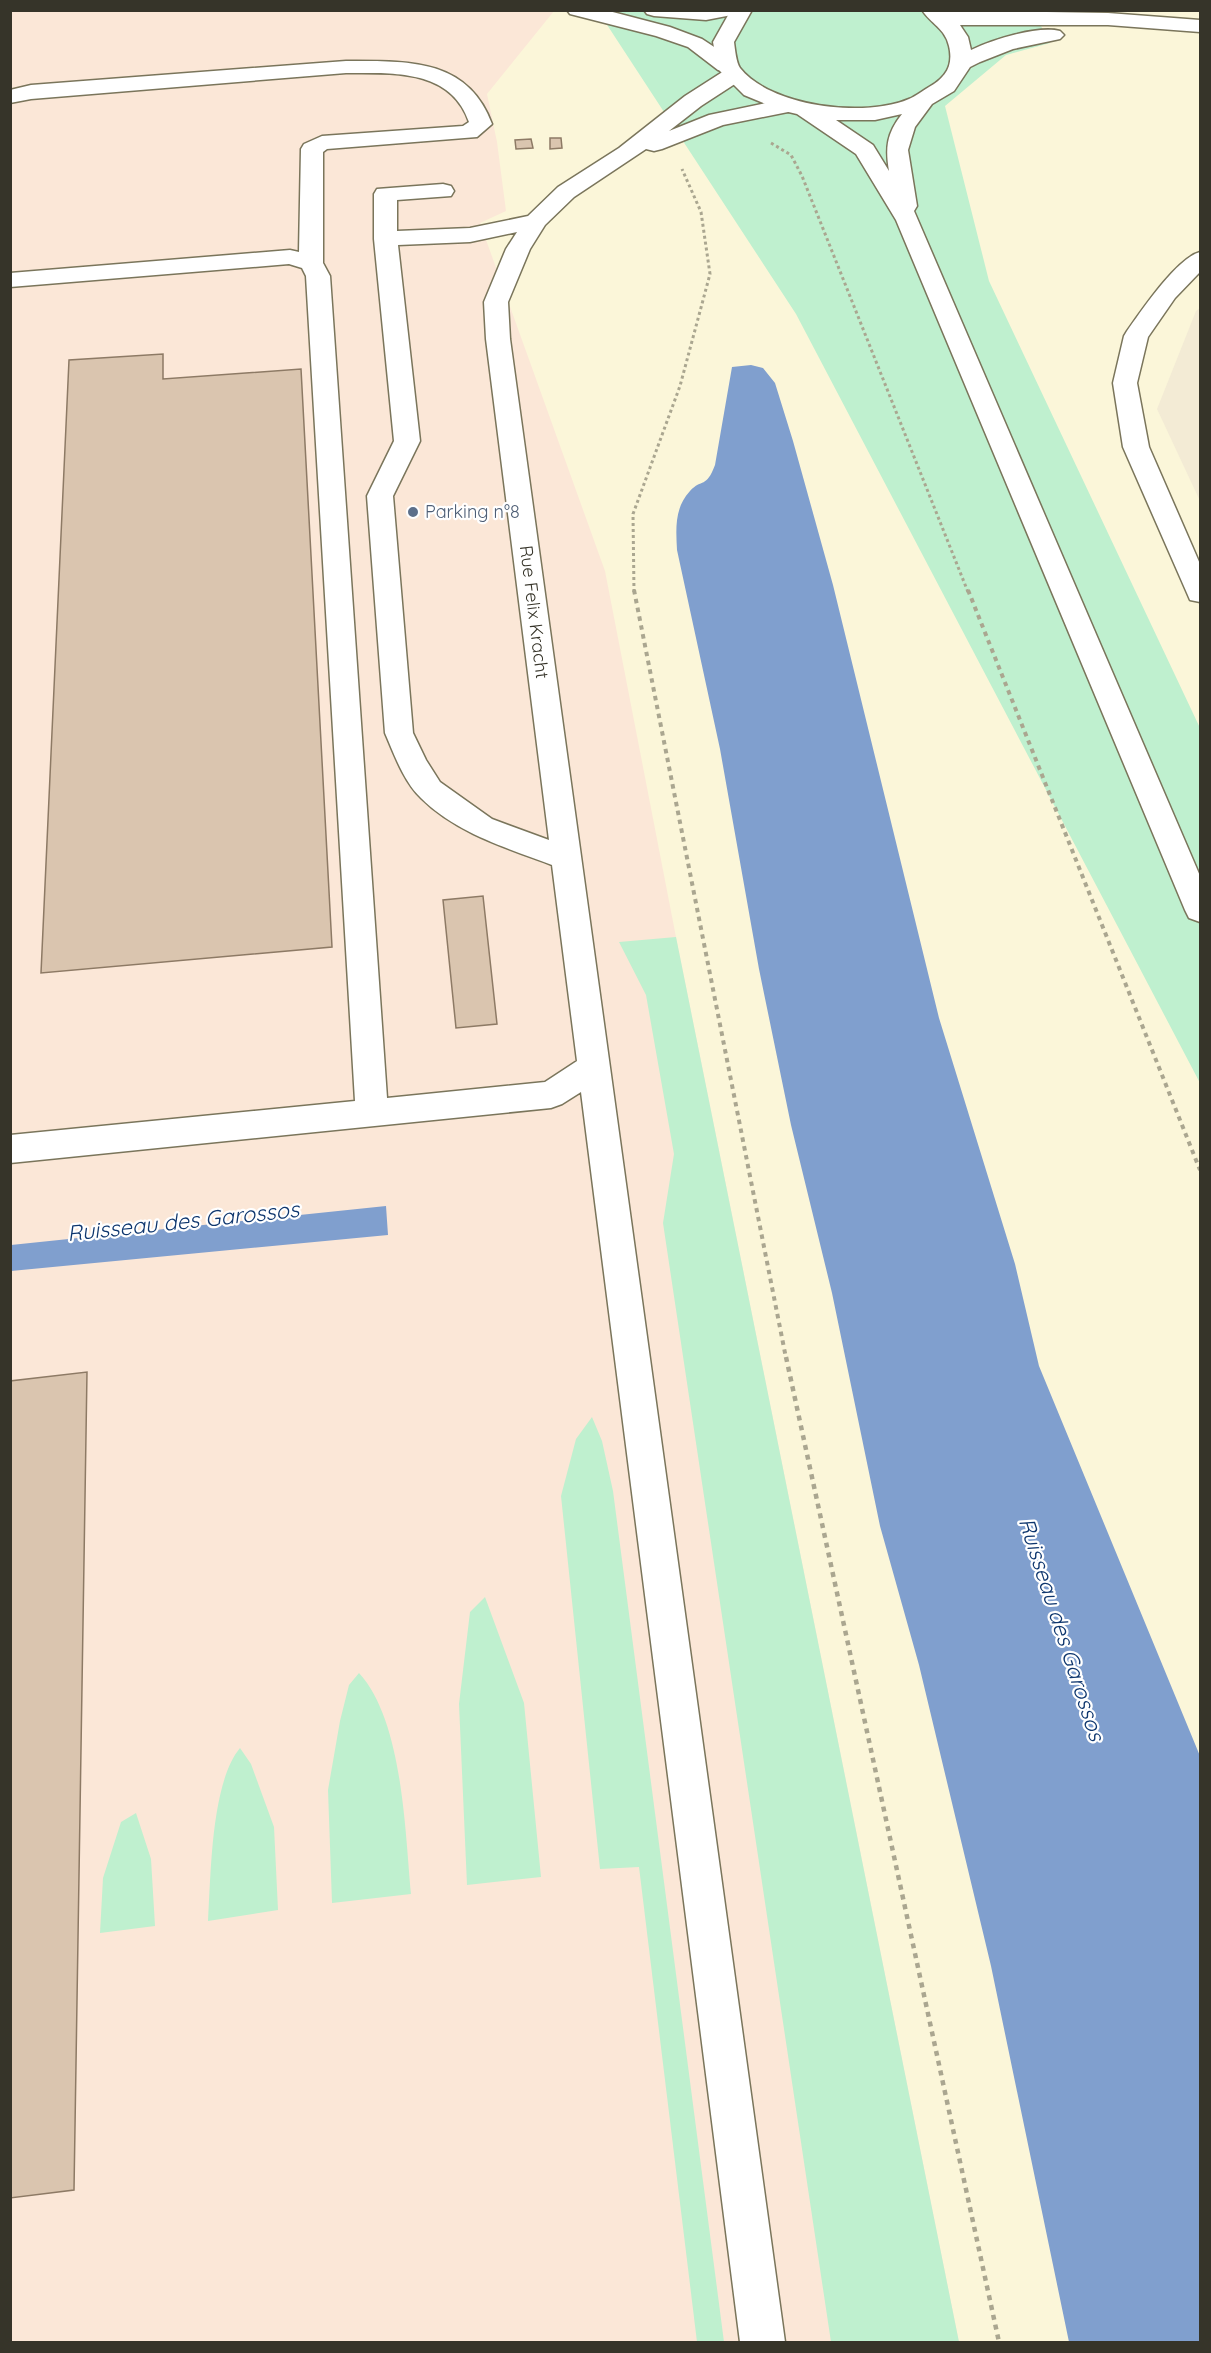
<svg xmlns="http://www.w3.org/2000/svg" width="1211" height="2353" font-family="Quicksand,sans-serif">
	<style>
		.commercial { fill: #f3ebd5 }
		.industrial { fill: #fbe7d7 }
		.green { fill: #bff0cf }
		.water { fill: #809fce }
		.building { fill: #dac5af; stroke: #8d7a65; stroke-width: 1.5 }
		.lines { fill: none; stroke-linecap: round; stroke-linejoin: round }
		.minor-casing { stroke: #7a755b; stroke-width: 3 }
		.major-casing { stroke: #7a755b; stroke-width: 3 }
		.path-far2 { stroke: #aaa690; stroke-width: 3; stroke-dasharray: 3 3; stroke-linecap: butt }
		.path-far1 { stroke: #aaa690; stroke-width: 4; stroke-dasharray: 4.5 4.5; stroke-linecap: butt }
		.path { stroke: #aaa690; stroke-width: 4.5; stroke-dasharray: 5 5; stroke-linecap: butt }
		.minor { fill: #fff; fill-rule: evenodd }
		.major { fill: #fff; fill-rule: evenodd }
		.service-dot { fill: #5c6f8a; stroke: #fff; stroke-width: 2 }
		.labels { text-anchor: middle; stroke-width: 4.5; stroke-linejoin: round; paint-order: stroke }
		.far-service-label { font-size: 18px; fill: #4e5e75; stroke: #fff; text-anchor: start }
		.far-street-label { font-size: 18px; fill: #363429; stroke: #fff }
		.water-label { font-size: 22px; font-style: italic; fill: #0e366e; stroke: #fff }
	</style>
	<rect width="100%" height="100%" fill="#fbf6d9"/>
	<!-- commercial -->
	<path class="commercial" d="M1200 308V501L1157 409 1196 311Z"/>
	<!-- industrial -->
	<path class="industrial" d="M11 11H554L487 94 497 142 506 211 480 223 605 571 676 937 959 2342H11Z"/>
	<!-- green -->
	<path class="green" d="M598 11H1033L1050 43 1006 55 945 106 989 281 1200 728V1083L796 314Z
		M676 937 959 2342H831L663 1223 674 1154 646 995 619 942Z
		M592 1417 602 1441 613 1491 724 2342H697L639 1867 600 1869 561 1496 576 1439Z
		M485 1597 524 1703 541 1877 467 1885 459 1704 470 1612Z
		M359 1673C403 1721 405 1832 411 1894L332 1903 328 1790 340 1721 349 1685Z
		M240 1748 251 1764 274 1827 278 1910 208 1921C211 1874 211 1783 240 1748Z
		M136 1813 151 1859 155 1926 100 1933 103 1878 121 1822Z"/>
	<!-- water -->
	<path class="water" d="M751 365 763 368 775 383 793 441 833 585 939 1018 1015 1264 1039 1366 1200 1756V2342H1069L991 1966 919 1665 880 1526 832 1293 791 1125 759 969 720 749 677 550C676 530 674 508 690 491 702 478 706 489 715 465L732 367Z
		M386 1206 388 1235 11 1271V1245Z"/>
	<!-- building -->
	<path class="building" d="M550 138H561L562 148 550 149Z
		M531 139 533 148 516 149 515 140Z
		M163 354V379L301 369 332 947 41 973 69 360Z
		M483 896 497 1024 456 1028 443 900Z
		M87 1372 74 2190 10 2198V1381Z"/>
	<g class="lines">
		<defs>
			<path id="minor" d="M567 10H605L670 27 702 39 734 60 737 65 734 69 741 70 744 75 741 80 701 106 669 131 709 115 785 99 793 101 796 106 793 111 723 125 662 149 654 151 646 149 574 197 545 225 530 249 508 302 510 339 785 2342H740L581 1092 562 1104 551 1108 10 1163V1135L355 1101 306 276 302 268 289 264 10 287V273L290 250 299 252 301 149 304 144 322 136 463 126 469 122C451 69 393 73 346 73L31 99 10 103V90L31 85 346 61C407 61 468 58 492 124L477 137 327 149 323 152V263L330 276 387 1098 545 1082 577 1061 552 865C507 848 456 833 421 798 404 782 394 754 385 733L367 496 394 441 374 239V194L377 189 443 184 451 186 454 191 451 196 397 200V231L470 228 528 216 558 187 619 148 685 96 724 71 718 70 688 47 656 36 570 14ZM517 232 506 249 484 302 486 339 549 840 492 819 440 782 426 760 413 733 393 496 420 441 398 245 470 242Z
				M644 10H740L737 14 706 20 654 16 647 14Z
				M1200 252V272L1175 298 1148 337 1137 383 1149 447 1200 564V602L1190 600 1187 593 1123 447 1113 383 1124 336 1127 331C1142 310 1177 258 1200 252Z"/>
			<path id="major" d="M731 10H752L734 42C735 49 736 62 740 68 771 107 865 118 909 99 916 96 922 91 929 87 945 78 954 66 949 46 945 28 931 24 922 10L1108 13 1200 20V32L1108 25H960L968 37 971 50C992 40 1038 25 1060 31L1064 35 1060 39 1013 49 980 62 970 67 954 91 932 104 915 127 908 150 917 206 914 211 1200 876V922L1189 918 1185 910 896 220 856 154 797 114 780 110 744 95 718 69 713 42ZM902 114C887 133 885 147 889 171L873 145 836 120H875Z"/>
		</defs>
		<!-- minor casing -->
		<use href="#minor" class="minor-casing"/>
		<!-- major casing -->
		<use href="#major" class="major-casing"/>
		<!-- path-far2 -->
		<path class="path-far2" d="M771 143 791 155 802 176 968 592
			M634 592 633 514 680 386 710 274 701 212 682 169"/>
		<!-- path-far1 -->
		<path class="path-far1" d="M634 590 786 1358
			M968 590 1200 1170"/>
		<!-- path -->
		<path class="path" d="M786 1357 999 2342"/>
		<!-- minor -->
		<use href="#minor" class="minor"/>
		<!-- major -->
		<use href="#major" class="major"/>
	</g>
	<!-- markers -->
	<circle class="service-dot" cx="413" cy="512" r="6"/>
	<g class="labels">
		<!-- far-service labels -->
		<g class="far-service-label">
			<text x="425" y="518">Parking n°8</text>
		</g>
		<!-- far-street labels -->
		<g class="far-street-label">
			<text transform="translate(534 612) rotate(83)" y="6">Rue Felix Kracht</text>
		</g>
		<!-- water labels -->
		<g class="water-label">
			<text transform="translate(183 1221) rotate(-6)" y="8">Ruisseau des Garossos</text>
			<text transform="translate(1062 1629) rotate(72)" y="8">Ruisseau des Garossos</text>
		</g>
	</g>
	<!-- border -->
	<rect width="1211" height="2353" fill="none" stroke="#363429" stroke-width="24"/>
</svg>
